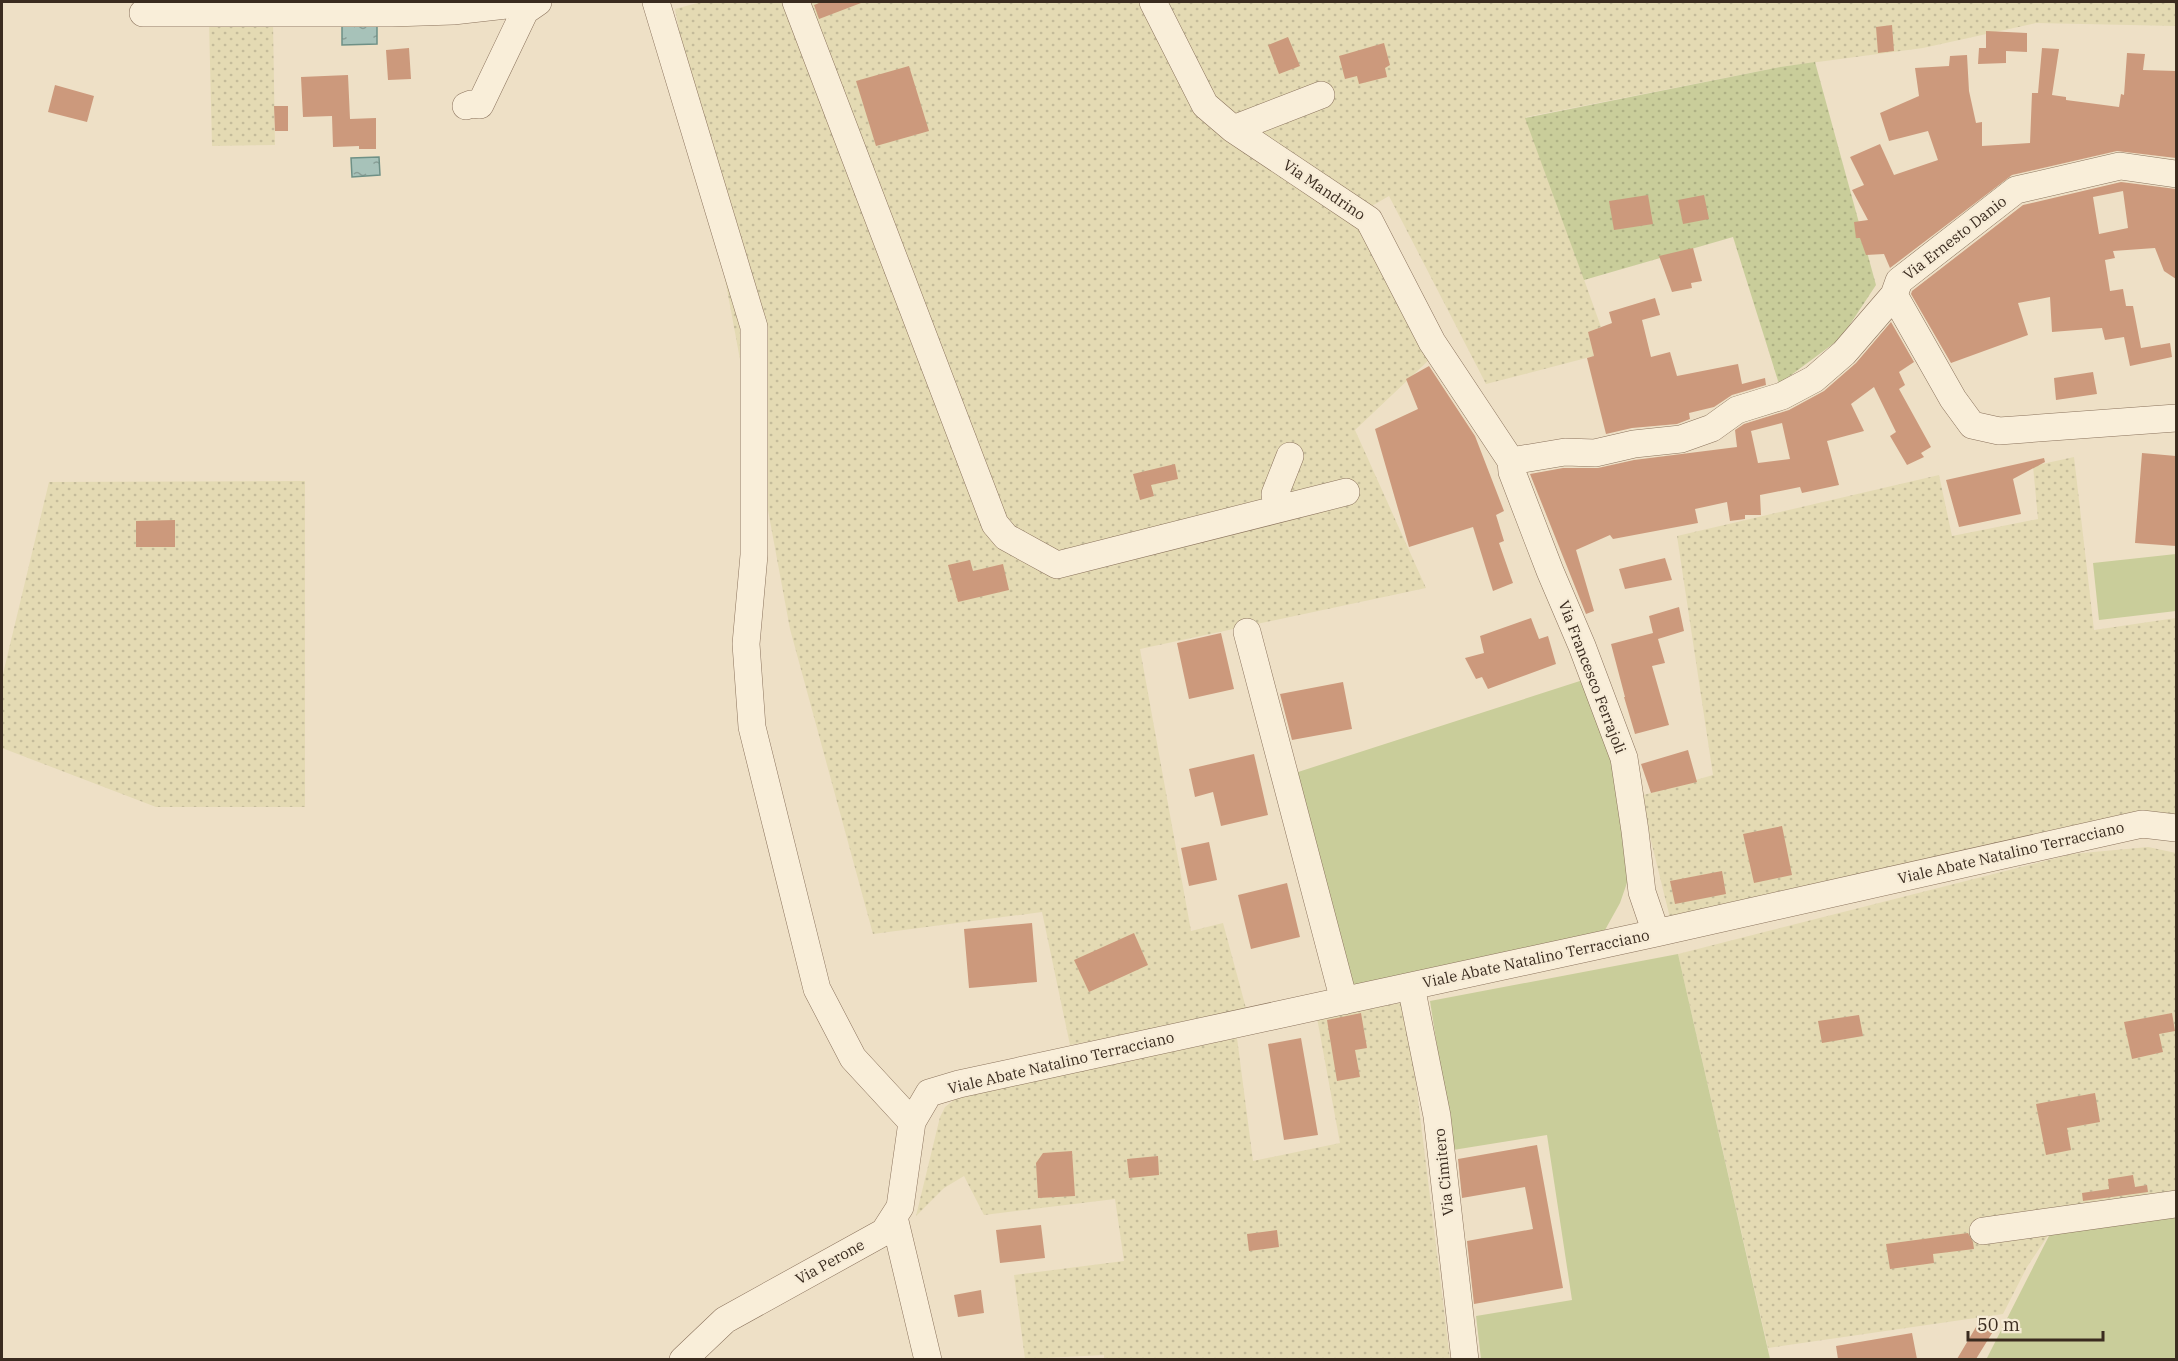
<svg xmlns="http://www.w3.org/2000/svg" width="2178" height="1361" font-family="'IBM Plex Serif',serif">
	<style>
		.farmland { fill: url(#farmland-dots) }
		.grass { fill: #c9cd9a }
		.garden { fill: url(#garden-dots) }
		.water { fill: url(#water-ripples); stroke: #6e9086; stroke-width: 1.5 }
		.building { fill: #cc997c; fill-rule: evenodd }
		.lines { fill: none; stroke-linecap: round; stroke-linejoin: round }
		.minor-casing { stroke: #8a725c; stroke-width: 28 }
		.minor { stroke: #f9eed9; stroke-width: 27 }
		.labels { text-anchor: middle; stroke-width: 4.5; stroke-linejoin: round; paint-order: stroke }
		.street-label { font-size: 15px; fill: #3a2b1f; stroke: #f6ebd6 }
	</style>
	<defs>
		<pattern id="farmland-dots" width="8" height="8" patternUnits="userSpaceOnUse" patternTransform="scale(1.5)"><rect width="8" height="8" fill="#e4dab3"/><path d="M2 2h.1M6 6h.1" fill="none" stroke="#c4bb9a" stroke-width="1.8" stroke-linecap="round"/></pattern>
		<pattern id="garden-dots" width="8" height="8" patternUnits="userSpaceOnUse" patternTransform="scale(1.5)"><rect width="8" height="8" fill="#c9cd9a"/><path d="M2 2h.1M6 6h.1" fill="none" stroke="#adb084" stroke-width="1.8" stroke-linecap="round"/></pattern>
		<pattern id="water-ripples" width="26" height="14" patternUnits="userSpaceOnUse" patternTransform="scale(1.5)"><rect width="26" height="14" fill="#a7c2b9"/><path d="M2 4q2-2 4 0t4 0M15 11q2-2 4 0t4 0" fill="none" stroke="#899e96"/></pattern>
	</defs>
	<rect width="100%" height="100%" fill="#eee0c6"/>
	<!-- farmland -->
	<path class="farmland" d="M701 2H2176V26L2036 23 1923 48 1780 67 1526 117 1601 327 1588 332 1594 356 1486 384 1389 196 1363 211 1430 359 1355 430 1426 588 1140 649 1191 931 1223 923 1247 1012 1070 1045 1042 912 873 934 790 629 675 9Z
		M273 21 275 145 212 146 209 22Z
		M2074 457 2094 630 2176 618V819L1670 918 1640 796 1713 775 1677 536 1939 475 1952 536 2038 519 2033 466Z
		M305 481V807H156L2 748V678L49 482Z
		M2148 847 2176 853V1208L2053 1228 2027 1267 2003 1314 1768 1348 1678 954 2072 854Z
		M1406 1002 1450 1359 1104 1360V1355L1025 1359 1014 1275 1124 1261 1115 1199 984 1215 964 1176 944 1188 916 1216 940 1117 945 1107 954 1100 963 1095 1237 1038 1253 1161 1340 1143 1317 1018Z"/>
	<!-- grass -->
	<path class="grass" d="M2176 554V611L2099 620 2093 563Z
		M1583 680 1618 759 1629 877 1620 903 1605 930 1598 938 1350 989 1295 773Z
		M1678 954 1770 1359H1481L1476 1316 1572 1300 1547 1135 1453 1150 1430 1001Z
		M2176 1208V1359L1986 1360 2053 1228Z"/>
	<!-- garden -->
	<path class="garden" d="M1815 62 1876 285 1841 338 1779 384 1733 237 1584 280 1525 118 1780 67Z"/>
	<!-- water -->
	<path class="water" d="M342 26H377V44L342 45Z
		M379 157 380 175 352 177 351 158Z"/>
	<!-- building -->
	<path class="building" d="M822 2H861V3L819 19 814 5Z
		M1892 25 1894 51 1878 53 1876 27Z
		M1986 31 2027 33V52L2006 51V63L1978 64 1979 48H1986Z
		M1288 37 1300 66 1279 74 1268 45Z
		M1384 43 1390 65 1385 68 1387 77 1359 84 1357 76 1345 79 1339 56Z
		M409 48 411 79 388 80 386 50Z
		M2042 48 2059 49 2052 95 2066 97V100L2119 107 2121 94 2124 95 2127 53 2145 54 2143 70 2176 71V158L2117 151 2012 175 1890 268 1884 254 1866 255 1860 238H1856L1854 222 1868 220 1852 190 1864 185 1850 157 1880 144 1894 175 1938 160 1928 131 1889 141 1880 113 1919 96 1915 68 1949 66 1950 56 1967 55 1969 91 1976 123 1982 122V146L2030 143 2032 93H2038Z
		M909 66 929 131 876 146 856 81Z
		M348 75 350 119 376 118V149H359V146L333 147 332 116 303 117 301 77Z
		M55 85 94 96 87 122 48 112Z
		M274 106H288V131H275Z
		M2121 182 2176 189V279L2164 271 2155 248 2113 251 2115 258 2105 260 2110 291 2123 289 2126 306H2133L2141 348 2170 343 2172 357 2130 366 2124 337 2105 340 2102 328 2052 332 2050 297 2018 303 2028 335 1951 363 1911 294 1912 291 2023 205ZM2123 191 2128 228 2099 234 2093 197Z
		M1648 195 1653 224 1614 230 1609 201Z
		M1704 195 1709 219 1683 224 1678 200Z
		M1693 248 1702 281 1691 283 1692 288 1672 292 1659 256Z
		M1655 298 1660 315 1642 320 1651 357 1670 352 1677 376 1738 364 1742 384 1765 378 1766 385 1732 395 1714 407 1689 413 1690 419 1677 424 1632 428 1606 434 1587 358 1594 356 1588 332 1612 323 1609 312Z
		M1891 322 1914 362 1899 372 1905 385 1899 389 1931 447 1921 453 1924 457 1907 465 1890 436 1896 432 1874 387 1851 404 1864 431 1827 441 1839 485 1802 493 1800 487 1760 495 1761 515H1745V519L1730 521 1727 502 1695 509 1698 523 1613 539 1610 535 1576 550 1594 611 1586 614 1530 474 1563 468H1598L1634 460 1737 447 1735 430 1744 424 1789 410 1824 391 1856 363ZM1782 423 1790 459 1758 463 1751 431Z
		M1429 366 1475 436 1504 511 1496 515 1504 541 1499 543 1513 583 1493 591 1473 527 1409 547 1375 429 1418 409 1406 379Z
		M2093 372 2097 394 2056 400 2054 378Z
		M2142 453 2176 456V546L2135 543Z
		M2044 458 2045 462 2013 479 2021 514 1959 527 1946 480Z
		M1175 464 1178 479 1151 485 1154 496 1140 500 1133 474Z
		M175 520V547H136V521Z
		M1665 558 1672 580 1625 589 1619 569Z
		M970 560 973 571 1003 564 1009 590 958 602 948 565Z
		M1679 607 1684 631 1658 639 1665 663 1652 666 1669 725 1635 734 1624 697H1625L1611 644 1653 633 1649 616Z
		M1531 618 1539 639 1548 636 1556 664 1488 689 1482 677 1476 679 1465 658 1484 653 1480 636Z
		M1221 633 1234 689 1189 699 1177 643Z
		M1343 682 1352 729 1292 740 1280 694Z
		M1688 750 1697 782 1651 793 1641 764Z
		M1254 754 1268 815 1221 826 1213 792 1195 797 1189 769Z
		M1782 826 1792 875 1754 883 1743 834Z
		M1209 842 1217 880 1189 886 1181 848Z
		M1722 871 1726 894 1675 904 1670 881Z
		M1287 883 1300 937 1251 949 1238 895Z
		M1032 923 1037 982 969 988 964 929Z
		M1134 933 1148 965 1089 992 1074 960Z
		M1361 1013 1367 1048 1355 1050 1360 1077 1337 1081 1327 1020Z
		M2172 1013 2175 1031 2159 1034 2163 1052 2132 1059 2124 1022Z
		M1859 1015 1863 1036 1822 1043 1818 1021Z
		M1301 1038 1318 1135 1284 1140 1268 1044Z
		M2095 1093 2100 1122 2067 1128 2071 1150 2046 1155 2036 1104Z
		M1537 1145 1563 1288 1474 1304 1467 1241 1533 1229 1525 1187 1462 1198 1458 1159Z
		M1072 1151 1075 1196 1038 1198 1036 1163 1043 1153Z
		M1158 1156 1159 1175 1129 1178 1127 1159Z
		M2133 1175 2135 1187 2147 1185 2148 1192 2083 1201 2082 1193 2109 1189 2108 1179Z
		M1041 1225 1045 1258 1000 1263 996 1230Z
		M1277 1230 1279 1247 1249 1251 1247 1234Z
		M1968 1233 1973 1242 1974 1249 1933 1254 1934 1263 1890 1269 1886 1244Z
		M981 1290 984 1313 958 1317 954 1295Z
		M1979 1322 1994 1330 1976 1359H1957Z
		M1912 1333 1917 1359H1838L1836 1346Z"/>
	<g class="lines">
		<defs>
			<path id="minor" d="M656 2 754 327V555L746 644 752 727 817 989 853 1058 912 1122
				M796 2 995 524 1006 537 1057 565 1346 492
				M1153 2 1205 105 1233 129 1369 220 1432 342 1511 461 1512 472 1550 571 1582 646 1624 758 1635 831 1642 892 1656 933
				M143 13H392L453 11 534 2
				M466 106 471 104 480 105 525 11 538 2
				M1233 129 1321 95
				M1894 295 1953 399 1972 425 1999 431 2176 418
				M1511 461 1565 452 1595 453 1634 444 1681 439 1712 428 1737 410 1782 396 1814 379 1844 353 1894 295 1899 281 2016 190 2120 166 2176 174
				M1277 509 1275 494 1290 456
				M1247 632 1344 1001
				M1411 986 1437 1116 1465 1360
				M894 1217 928 1360
				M1983 1231 2176 1204
				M683 1360 725 1320 884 1232 900 1207 912 1122 929 1093 959 1084 1656 933 2142 824 2176 828"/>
		</defs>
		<!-- minor casing -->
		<use href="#minor" class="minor-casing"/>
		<!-- minor -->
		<use href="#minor" class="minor"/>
	</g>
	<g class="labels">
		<!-- street labels -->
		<g class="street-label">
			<text transform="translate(1324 190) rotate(34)" y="5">Via Mandrino</text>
			<text transform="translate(1955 238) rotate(-38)" y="5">Via Ernesto Danio</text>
			<text transform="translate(1592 677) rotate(69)" y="5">Via Francesco Ferrajoli</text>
			<text transform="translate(2011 853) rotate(-13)" y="5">Viale Abate Natalino Terracciano</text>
			<text transform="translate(1536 959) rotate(-12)" y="5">Viale Abate Natalino Terracciano</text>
			<text transform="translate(1061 1063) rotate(-13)" y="5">Viale Abate Natalino Terracciano</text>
			<text transform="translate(1444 1172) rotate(-96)" y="5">Via Cimitero</text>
			<text transform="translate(830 1262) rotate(-29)" y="5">Via Perone</text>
		</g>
	</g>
	<!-- border -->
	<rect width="2178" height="1361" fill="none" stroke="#3a2b1f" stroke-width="6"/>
	<!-- scale -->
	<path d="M1968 1331v9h135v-9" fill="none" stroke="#3a2b1f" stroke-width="3"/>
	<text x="1977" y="1331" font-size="18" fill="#3a2b1f" stroke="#f6ebd6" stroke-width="4.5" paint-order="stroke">50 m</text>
</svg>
